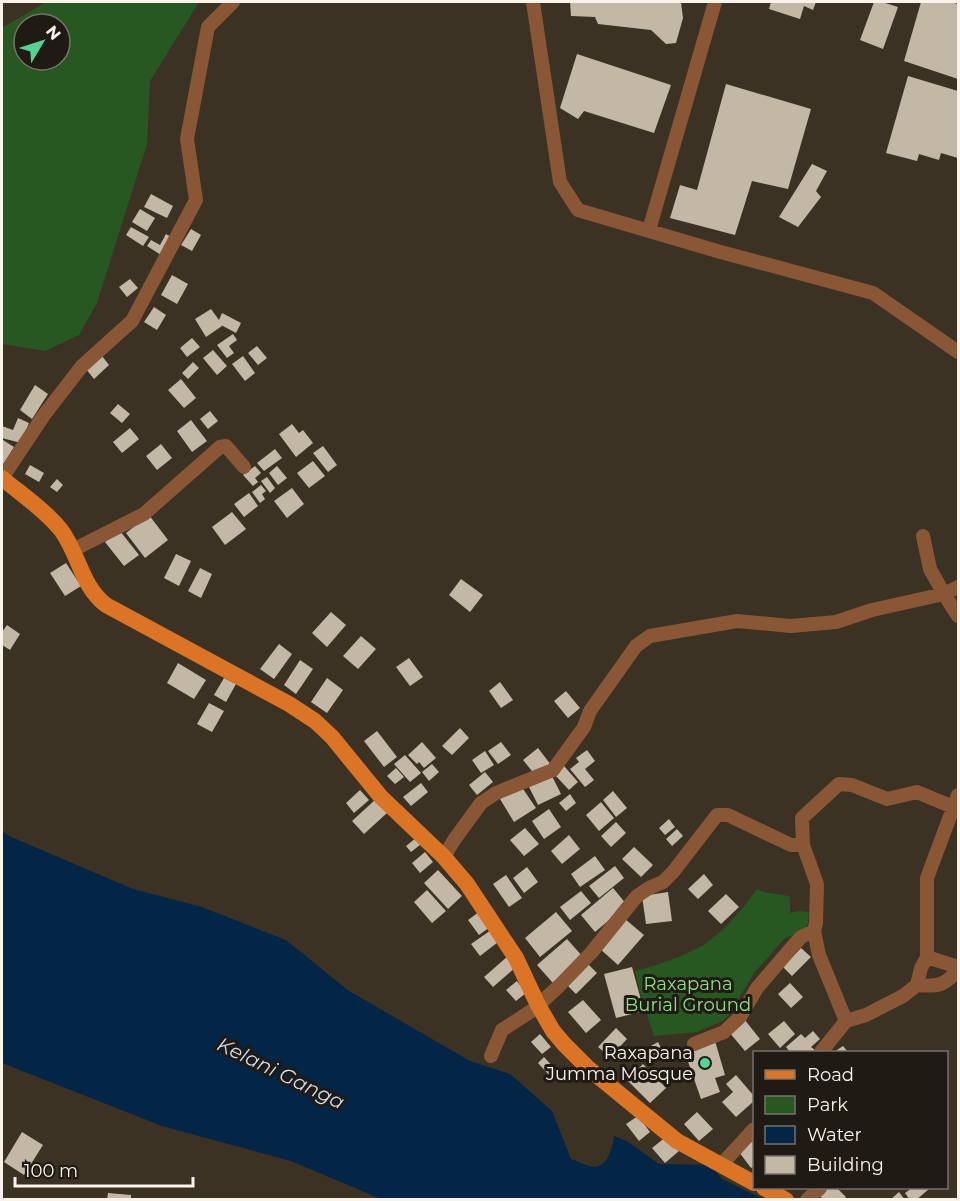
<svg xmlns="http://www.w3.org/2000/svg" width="960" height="1201" font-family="Montserrat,sans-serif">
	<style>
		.green { fill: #275822; fill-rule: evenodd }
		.water { fill: #032546 }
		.building { fill: #c3b7a6 }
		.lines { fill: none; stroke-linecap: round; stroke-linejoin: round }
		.minor { stroke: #895636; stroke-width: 14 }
		.major { stroke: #db7425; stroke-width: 16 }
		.poi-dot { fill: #53d396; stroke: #1f1a14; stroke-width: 2 }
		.labels { text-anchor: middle; stroke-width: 6; stroke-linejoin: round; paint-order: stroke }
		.park-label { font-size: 18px; fill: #8de183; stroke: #1f1a14 }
		.poi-label { font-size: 18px; fill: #faf3ea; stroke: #1f1a14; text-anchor: end }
		.water-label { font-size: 20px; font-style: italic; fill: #ceddf0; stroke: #1f1a14 }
	</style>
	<rect width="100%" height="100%" fill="#3c3224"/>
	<!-- green -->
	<path class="green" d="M46 2H199L150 81 147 144 97 303 79 335 45 351 2 344V28ZM24 24H60V60H24Z
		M757 889C767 895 779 893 790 897V913L799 911 809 912 807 930 785 938 754 973 729 1015 722 1021 697 1032 654 1036 642 1000 635 971C651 968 692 953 705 944 725 930 743 909 757 889Z"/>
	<!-- water -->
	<path class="water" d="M2 831 9 836 133 889 202 907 286 940 349 991 470 1061 510 1074 552 1111 571 1159C578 1161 588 1167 595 1167 608 1166 613 1146 614 1136L627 1141 659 1164 711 1165 722 1179 763 1199H381L291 1161 162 1126 2 1063Z"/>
	<!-- building -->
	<path class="building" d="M570 2H681L683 18 676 43 666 44 651 30 598 24 595 17 571 16Z
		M771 2H816L813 10 804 6 800 19 769 9Z
		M874 2H882L898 7 883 49 860 40Z
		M921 2H950L958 4V79L904 61Z
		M577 54 671 85 654 133 584 111 578 119 560 108Z
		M908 76 958 91V158L941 153 939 160 919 154 917 161 886 153Z
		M726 84 811 109 788 189 752 181 735 235 670 218 680 185 697 190Z
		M812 164 827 171 816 191 821 197 798 227 779 217Z
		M151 194 173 206 167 218 144 207Z
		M140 209 155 218 147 231 132 222Z
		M131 227 149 237 143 246 126 235Z
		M191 229 201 235 192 251 181 245Z
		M166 234 171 237 161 255 147 246 151 240 160 245Z
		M172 275 188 284 177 304 161 295Z
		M130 279 138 288 127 297 119 287Z
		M154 307 166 315 157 330 144 322Z
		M211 309 219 320 222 313 241 323 236 333 221 325 222 326 206 337 195 319Z
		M233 334 237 340 229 346 234 353 227 358 217 345Z
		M192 338 200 347 187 357 180 348Z
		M257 346 267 358 258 365 248 353Z
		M213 350 227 366 217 375 203 358Z
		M102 356 109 365 94 379 86 369Z
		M243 356 255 373 245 381 232 364Z
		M193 362 199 368 188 379 182 373Z
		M181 379 196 398 184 408 168 390Z
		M35 385 48 394 32 419 20 410Z
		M118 404 130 414 122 423 110 413Z
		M210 411 218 421 208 429 200 419Z
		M18 418 29 423 21 443 2 438V426L13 430Z
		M191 420 207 441 192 452 177 431Z
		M292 424 299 433 303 430 313 443 296 457 279 434Z
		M130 428 139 439 122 453 113 442Z
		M3 440 14 447 3 465 2 464V443Z
		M161 444 172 458 157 470 146 456Z
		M323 446 337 465 328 472 313 453Z
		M275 449 282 458 264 471 257 463Z
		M313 461 325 476 309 488 297 473Z
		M30 465 44 473 39 482 25 474Z
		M255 466 261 473 255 478 258 482 253 486 243 475Z
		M277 466 287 478 278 485 269 473Z
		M267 477 275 488 270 493 261 481Z
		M57 479 63 485 57 492 50 487Z
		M261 485 266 491 262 494 265 499 260 503 252 492Z
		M292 488 304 504 287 518 274 501Z
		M249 493 258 506 244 517 234 504Z
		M232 512 246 529 225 545 212 527Z
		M149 515 168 540 145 558 126 533Z
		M120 531 139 555 124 566 105 542Z
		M176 554 191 561 179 586 164 578Z
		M66 563 81 586 65 596 50 573Z
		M200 568 212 574 201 598 188 591Z
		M461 579 483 595 470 612 449 595Z
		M331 612 346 625 327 647 312 633Z
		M7 625 20 634 10 650 2 645V632Z
		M361 636 376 649 358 669 343 656Z
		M279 644 292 654 274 679 260 669Z
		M409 658 423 677 410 686 396 667Z
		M300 660 313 669 296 694 284 685Z
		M178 663 206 680 194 699 167 683Z
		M224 678 236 684 226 702 214 695Z
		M327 678 343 690 327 713 311 702Z
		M500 682 513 700 501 708 489 691Z
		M566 691 580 708 568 718 554 701Z
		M209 703 224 711 212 732 197 724Z
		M460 728 469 738 452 755 442 746Z
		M377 731 397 757 384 767 364 741Z
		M422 742 436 758 424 768 419 762 417 764 408 755Z
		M501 742 511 755 498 764 488 751Z
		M538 748 551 765 536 776 523 760Z
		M587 750 595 761 585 769 594 780 585 787 570 769 579 762 576 758Z
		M485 751 494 765 481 773 472 760Z
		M405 755 421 773 410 782 394 764Z
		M432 764 439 772 429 781 422 772Z
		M564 766 578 782 569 790 555 775Z
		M396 768 404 777 395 784 387 776Z
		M485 772 493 782 477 795 469 785Z
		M551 774 561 794 538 805 528 785Z
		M421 783 428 792 411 806 403 797Z
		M521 786 536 808 514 822 500 799Z
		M360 790 369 800 354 813 346 803Z
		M613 791 627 808 616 817 603 800Z
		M570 794 576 803 566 811 559 803Z
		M375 800 387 813 364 834 352 821Z
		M601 802 614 818 599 831 586 815Z
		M549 809 561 827 544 839 532 821Z
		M669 819 675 827 665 835 659 828Z
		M616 822 626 833 611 847 601 836Z
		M525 828 539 844 524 856 510 840Z
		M677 829 683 836 672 846 666 839Z
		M569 835 580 849 562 864 551 851Z
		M416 838 420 845 411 852 406 846Z
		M634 847 653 865 641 877 622 859Z
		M425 852 433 862 420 873 412 863Z
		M595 856 605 870 580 887 571 874Z
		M615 866 624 878 599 898 589 886Z
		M527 867 538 882 524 893 513 878Z
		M438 870 462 896 448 909 424 883Z
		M704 874 713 885 698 899 688 889Z
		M506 875 522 898 509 907 493 884Z
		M613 888 627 905 595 932 581 915Z
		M427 890 446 911 432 923 414 902Z
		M581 891 591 903 570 920 560 907Z
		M668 892 672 921 646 924 642 896Z
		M726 894 739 907 721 924 708 911Z
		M479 912 490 927 479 935 468 920Z
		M556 912 572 931 540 957 525 938Z
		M625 919 644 935 618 965 599 948Z
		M494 928 502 939 480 956 471 944Z
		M567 939 583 957 553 983 537 965Z
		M801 948 811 957 792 976 783 967Z
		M508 956 517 966 493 987 484 977Z
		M588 964 597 973 576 994 567 985Z
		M632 967 644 1011 616 1018 604 974Z
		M517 981 526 993 516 1001 506 990Z
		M790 983 803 997 791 1008 778 994Z
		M583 1000 601 1020 586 1033 568 1012Z
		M744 1019 760 1039 745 1051 729 1032Z
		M784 1021 795 1034 780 1048 768 1034Z
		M616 1028 627 1039 610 1057 598 1047Z
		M813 1031 820 1039 811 1047 815 1050 812 1052H790L786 1047 801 1034 805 1038Z
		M540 1034 551 1047 542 1054 531 1042Z
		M715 1041 725 1075 715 1078 720 1092 701 1099 684 1050Z
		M658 1042 664 1054 648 1063 642 1051Z
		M843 1046 848 1052H834Z
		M544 1057 555 1069 549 1075 538 1063Z
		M643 1064 666 1088 650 1103 627 1080Z
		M736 1075 754 1096V1101L736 1117 722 1102 733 1092 726 1084Z
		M697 1112 713 1129 699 1141 684 1124Z
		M638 1116 650 1132 639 1141 626 1124Z
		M22 1132 43 1145 24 1175 4 1162Z
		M667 1136 679 1151 665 1163 652 1148Z
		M754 1140V1166L751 1168 739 1152Z
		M826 1188H837L846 1197 843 1200H823L819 1194Z
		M912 1188H928L929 1189 916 1200H910L905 1193Z
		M899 1192 905 1200H890Z
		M108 1193 131 1195V1200H107Z"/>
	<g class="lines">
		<!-- minor -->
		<path class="minor" d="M533 2 560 182 578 210 717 251 873 293 958 352
			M649 230 715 2
			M2 478 44 415 82 366 132 321 196 200 187 139 208 27 233 2
			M923 536 930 569 944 594 958 587
			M73 550 144 514 220 447 226 446 244 467
			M444 857 454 840 481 803 496 793 553 770 584 727 590 711 636 646 650 636 737 621 791 626 836 622 872 610 944 594 958 616
			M927 957 958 967
			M917 985C937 987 944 986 958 970
			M846 1021 819 955 814 931 816 923 817 884 803 845 802 818 839 784 852 785 887 799 917 792 953 807
			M694 1044 724 1032 740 1017 757 988 793 946 801 937 814 931
			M821 1052 846 1021 866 1015 903 996 917 985 921 968 927 957V878L958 795
			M491 1056 502 1030 533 1010 559 986 591 953 637 896 649 888 663 882 673 872 717 815H728L791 845H803
			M721 1165 754 1129
			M807 1200 820 1188"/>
		<!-- major -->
		<path class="major" d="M2 478C21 494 45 510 61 530 79 554 81 586 106 605L289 704 315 721 332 737 381 797 444 857 467 884 516 958 538 1005 553 1031 564 1044 588 1068 677 1141 754 1183
			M764 1188 786 1200"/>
	</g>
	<!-- markers -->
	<circle class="poi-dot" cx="705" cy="1063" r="6"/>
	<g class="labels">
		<!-- park labels -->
		<g class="park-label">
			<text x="688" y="990">Raxapana<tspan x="688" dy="21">Burial Ground</tspan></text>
		</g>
		<!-- poi labels -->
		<g class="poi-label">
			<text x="693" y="1059">Raxapana<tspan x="693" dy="21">Jumma Mosque</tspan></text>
		</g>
		<!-- water labels -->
		<g class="water-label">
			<text transform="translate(281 1073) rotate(26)" y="7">Kelani Ganga</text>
		</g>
	</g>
	<!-- border -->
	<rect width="960" height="1201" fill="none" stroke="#faf3ea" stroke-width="6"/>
	<!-- legend -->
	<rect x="753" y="1051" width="195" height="138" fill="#1f1a14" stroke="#77716a" stroke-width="1.5"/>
	<rect x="765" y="1070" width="30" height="9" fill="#db7425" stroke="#77716a" stroke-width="1.5"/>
	<text x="807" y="1081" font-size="18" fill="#faf3ea">Road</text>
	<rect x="765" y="1096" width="30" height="18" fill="#275822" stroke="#77716a" stroke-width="1.5"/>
	<text x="807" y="1111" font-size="18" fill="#faf3ea">Park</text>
	<rect x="765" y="1126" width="30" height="18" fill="#032546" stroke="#77716a" stroke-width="1.5"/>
	<text x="807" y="1141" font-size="18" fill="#faf3ea">Water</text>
	<rect x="765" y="1156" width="30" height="18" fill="#c3b7a6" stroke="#77716a" stroke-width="1.5"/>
	<text x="807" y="1171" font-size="18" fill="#faf3ea">Building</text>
	<!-- north arrow -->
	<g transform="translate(42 42) rotate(51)"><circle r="28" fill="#1f1a14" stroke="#77716a" stroke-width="1.5"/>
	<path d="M0-4.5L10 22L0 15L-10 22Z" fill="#53d396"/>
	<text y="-9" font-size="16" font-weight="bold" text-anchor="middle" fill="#faf3ea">N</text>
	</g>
	<!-- scale -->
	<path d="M15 1177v9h178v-9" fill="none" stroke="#faf3ea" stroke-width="3"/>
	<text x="24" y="1177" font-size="18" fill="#faf3ea" stroke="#1f1a14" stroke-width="4.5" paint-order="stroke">100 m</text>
</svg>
